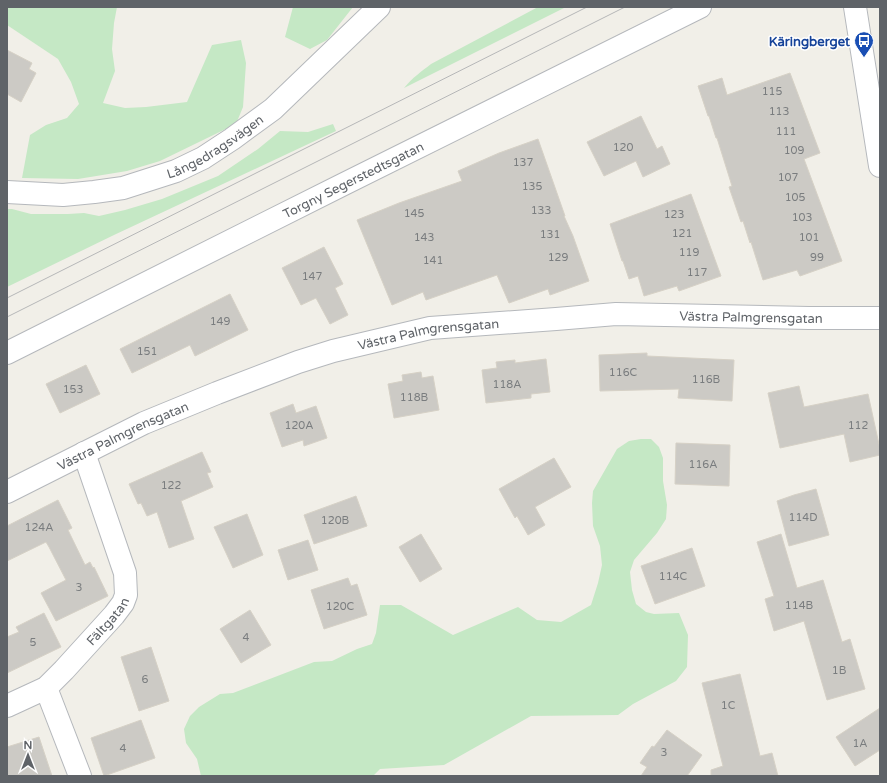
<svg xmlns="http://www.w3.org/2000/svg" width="887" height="783" font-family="'Varela Round',sans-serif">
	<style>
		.green { fill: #c5e8c5 }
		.building { fill: #cccac5; stroke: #d6d1c6 }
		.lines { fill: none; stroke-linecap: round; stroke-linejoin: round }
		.minor-casing { stroke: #b5b8bc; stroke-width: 24 }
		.minor { stroke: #fff; stroke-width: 22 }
		.tram { stroke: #b6b7b8; stroke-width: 1 }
		.labels { text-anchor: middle; stroke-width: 3; stroke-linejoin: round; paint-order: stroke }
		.number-label { font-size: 11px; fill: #7a7d7f }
		.transit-label { font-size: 13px; font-weight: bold; fill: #164399; stroke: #fff; text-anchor: end }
		.street-label { font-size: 13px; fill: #5f6368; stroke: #fff }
	</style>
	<rect width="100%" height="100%" fill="#f1efe8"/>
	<!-- green -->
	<path class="green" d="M7 7H117L114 23 112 49 115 71 103 103 125 108 146 107 187 102 212 45 241 40 246 63 243 107 236 124 160 161 127 171 78 179 22 178 30 135 46 125 67 118 79 104 71 82 58 59 7 25Z
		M293 7H353L327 40 310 49 285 37Z
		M538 7H566L404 88C412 78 422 71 431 64Z
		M333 124 336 131 114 235 7 287V209H12L31 214H68L84 213 99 216 125 210 162 199 218 176 258 149 280 131 308 132Z
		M641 439H651L659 447 663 458V481L667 505 666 519 657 533 634 560 630 572 632 590 636 604 646 612 654 614 679 613 688 635 687 667 676 681 633 704 618 715 531 716 444 765 380 769 373 776H201L197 759 186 743 184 729 190 716 199 707 220 694 233 693 314 662 332 661 357 649 372 644 376 633 380 605H401L453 635 518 607 537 620 561 622 591 605 598 583 602 565 600 546 593 526 592 503 593 491 617 449 629 441Z"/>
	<!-- building -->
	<path class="building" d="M7 50 32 63 29 69 36 73 21 102 7 94Z
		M790 73 820 153 804 159 842 261 800 276 797 270 763 280 751 242 750 243 743 221 741 222 729 187 732 186 717 138H716L709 116H708L698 86 722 78 727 95Z
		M641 116 657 149 662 146 670 164 643 177 636 161 604 176 587 142Z
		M538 139 565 216H564L573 236 589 281 550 295 548 289 509 303 497 275 426 300 423 292 392 305 357 220 399 203 462 181 458 171 499 153Z
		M691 194 721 276 679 291 677 286 644 296 638 276 629 279 623 261H622L610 224Z
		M324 247 343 284 335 288 348 315 330 324 316 298 301 305 282 268Z
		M230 294 248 330 195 356 190 345 132 373 120 349Z
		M647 353V356L734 360 732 401 678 398 679 389 600 391 599 355Z
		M546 359 550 392 531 394V398L486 403 482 370 497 368 496 362 515 360V363Z
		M86 365 100 394 60 413 46 384Z
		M421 372 422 378 433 376 439 410 394 418 388 384 403 381 402 375Z
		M799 386 804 407 868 394 880 449V455L850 462 844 434 780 448 768 393Z
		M293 404 296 413 316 406 327 438 304 446 303 440 282 447 270 413Z
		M676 443 730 445 729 486 675 484Z
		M202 452 211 472 207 473 213 487 181 501 194 539 169 548 157 512 147 516 141 503 138 504 129 484Z
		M554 458 571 487 535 507 545 525 528 535 517 516 515 518 499 489Z
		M816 489 829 535 789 546 777 501 794 495Z
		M356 496 367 526 314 544 304 515Z
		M58 500 72 528 68 530 85 565 90 562 93 568 94 567 108 596 56 621 41 593 66 580 49 547 46 542 7 561V526Z
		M247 514 263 555 233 568 214 527Z
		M421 534 442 569 420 582 399 547Z
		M781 534 797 588 823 580 842 642 850 639 865 689 827 700 804 621 774 631 765 599 774 596 757 542Z
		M308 540 318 570 288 580 278 550Z
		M692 548 705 586 655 604 641 566Z
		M348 578 351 586 357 584 367 615 324 629 311 590Z
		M250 610 271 645 241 663 220 629Z
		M44 613 61 647 7 673V637L19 632 16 627Z
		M151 647 169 701 139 711 121 657Z
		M740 674 760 756 772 753 778 776H711V770L723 766 702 683Z
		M880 708V750L855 766 836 737Z
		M141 720 155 758 104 776 91 738Z
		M667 730 702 755 687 776H641L647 767 640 763 652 746 654 747Z
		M39 737 52 776H7V747Z"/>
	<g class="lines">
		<defs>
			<g id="minor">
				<path d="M855 7 880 166"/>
				<path id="s1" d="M7 192 63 195 94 192 123 188 176 171 203 158 232 139 273 109 379 7"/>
				<path id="s2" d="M7 353 344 184 700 7"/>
				<path id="s3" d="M7 492 144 423 217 393 298 362 333 351 430 328 556 319 616 314 809 318H880"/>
				<path d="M46 688 80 776"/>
				<path id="s4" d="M7 706 46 688 64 670 114 615 123 603 126 595 125 573 84 453"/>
			</g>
		</defs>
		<!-- minor casing -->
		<use href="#minor" class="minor-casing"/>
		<!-- minor -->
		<use href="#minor" class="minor"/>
		<!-- tram -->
		<path class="tram" d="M7 298 587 7
			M7 317 625 7"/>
	</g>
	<!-- icons -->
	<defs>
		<symbol id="bus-pin" viewBox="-11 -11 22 30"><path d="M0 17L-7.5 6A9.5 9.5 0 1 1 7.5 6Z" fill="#1a4fb4" stroke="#fff"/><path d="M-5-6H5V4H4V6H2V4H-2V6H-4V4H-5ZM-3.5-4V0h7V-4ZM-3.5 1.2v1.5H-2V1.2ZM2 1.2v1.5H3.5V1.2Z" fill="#fff"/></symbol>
	</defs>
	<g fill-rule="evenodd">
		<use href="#bus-pin" x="853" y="30" width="22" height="30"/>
	</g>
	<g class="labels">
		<!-- number labels -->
		<g class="number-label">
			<text x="772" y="95">115</text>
			<text x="779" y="115">113</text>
			<text x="786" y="135">111</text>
			<text x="623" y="151">120</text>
			<text x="794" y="154">109</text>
			<text x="523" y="166">137</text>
			<text x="788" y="181">107</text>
			<text x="532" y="190">135</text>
			<text x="795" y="201">105</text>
			<text x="541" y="214">133</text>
			<text x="414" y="217">145</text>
			<text x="674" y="218">123</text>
			<text x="802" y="221">103</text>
			<text x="682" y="237">121</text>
			<text x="550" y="238">131</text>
			<text x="424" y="241">143</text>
			<text x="809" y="241">101</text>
			<text x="689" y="256">119</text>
			<text x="558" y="261">129</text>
			<text x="817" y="261">99</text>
			<text x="433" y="264">141</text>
			<text x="697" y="276">117</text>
			<text x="312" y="280">147</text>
			<text x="220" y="325">149</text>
			<text x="147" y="355">151</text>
			<text x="623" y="376">116C</text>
			<text x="706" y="383">116B</text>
			<text x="507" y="388">118A</text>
			<text x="73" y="393">153</text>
			<text x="414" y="401">118B</text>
			<text x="299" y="429">120A</text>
			<text x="858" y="429">112</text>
			<text x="703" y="468">116A</text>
			<text x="171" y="489">122</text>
			<text x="803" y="521">114D</text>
			<text x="335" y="524">120B</text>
			<text x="39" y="531">124A</text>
			<text x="673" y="580">114C</text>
			<text x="79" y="591">3</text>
			<text x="799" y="609">114B</text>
			<text x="340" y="610">120C</text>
			<text x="246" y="641">4</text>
			<text x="33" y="646">5</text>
			<text x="839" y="674">1B</text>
			<text x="145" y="683">6</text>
			<text x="728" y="709">1C</text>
			<text x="860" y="747">1A</text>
			<text x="123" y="752">4</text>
			<text x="664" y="756">3</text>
		</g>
		<!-- transit labels -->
		<g class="transit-label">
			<text x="850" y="46">Käringberget</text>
		</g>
		<!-- street labels -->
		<g class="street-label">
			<text dy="5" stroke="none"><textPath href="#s1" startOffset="218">Långedragsvägen</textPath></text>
			<text dy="5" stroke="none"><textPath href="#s2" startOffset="387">Torgny Segerstedtsgatan</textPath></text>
			<text dy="5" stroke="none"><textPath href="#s3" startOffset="777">Västra Palmgrensgatan</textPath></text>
			<text dy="5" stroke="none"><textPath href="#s3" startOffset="453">Västra Palmgrensgatan</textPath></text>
			<text dy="5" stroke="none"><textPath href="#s3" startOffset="129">Västra Palmgrensgatan</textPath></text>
			<text dy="5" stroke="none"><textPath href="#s4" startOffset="134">Fältgatan</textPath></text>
		</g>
	</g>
	<!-- border -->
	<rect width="887" height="783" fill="none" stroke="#5f6368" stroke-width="16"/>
	<!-- north arrow -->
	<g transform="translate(28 755)" stroke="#ffffff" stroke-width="3" paint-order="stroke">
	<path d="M0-3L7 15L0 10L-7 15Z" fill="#5f6368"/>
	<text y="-6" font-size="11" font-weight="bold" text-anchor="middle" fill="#5f6368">N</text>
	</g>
</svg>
